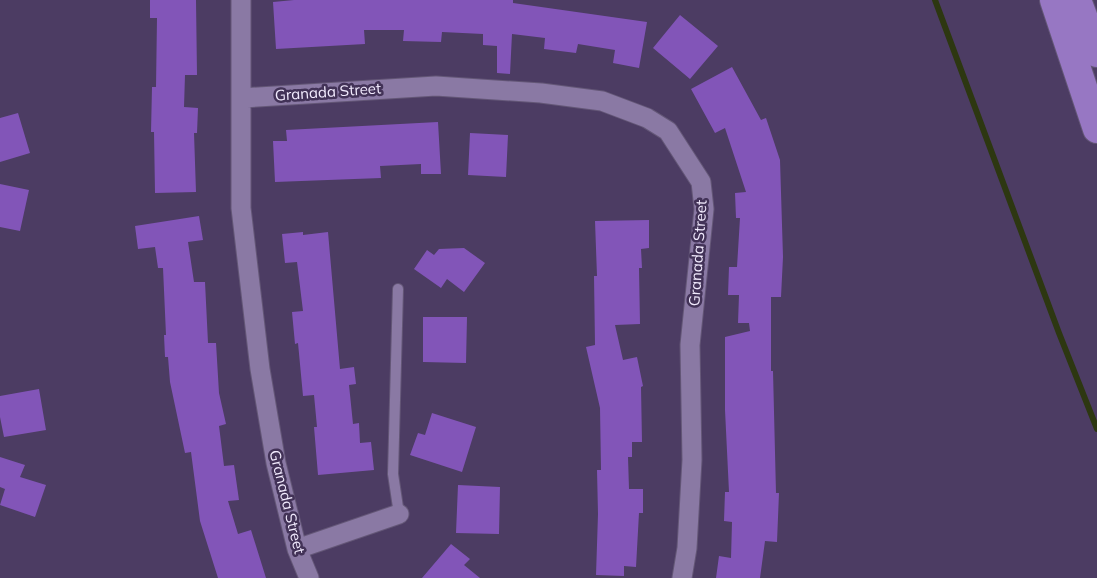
<svg xmlns="http://www.w3.org/2000/svg" width="1097" height="578" font-family="Mulish,sans-serif">
	<style>
		.lines { fill: none; stroke-linecap: round; stroke-linejoin: round }
		.stream { stroke: #2d3711; stroke-width: 6 }
		.building { fill: #8255b8 }
		.service-casing { stroke: #645777; stroke-width: 12 }
		.minor-casing { stroke: #645777; stroke-width: 21 }
		.primary-casing { stroke: #645777; stroke-width: 30 }
		.service { stroke: #8a79a4; stroke-width: 10 }
		.minor { stroke: #8a79a4; stroke-width: 19 }
		.primary { stroke: #9777c3; stroke-width: 28 }
		.labels { text-anchor: middle; stroke-width: 5; stroke-linejoin: round; paint-order: stroke }
		.street-label { font-size: 15px; fill: #f2ebfe; stroke: #423257 }
	</style>
	<rect width="100%" height="100%" fill="#4c3c63"/>
	<g class="lines">
		<!-- stream -->
		<path class="stream" d="M935 0 1059 333 1097 429"/>
	</g>
	<!-- building -->
	<path class="building" d="M150 0H196L197 75H185L184 107 198 108 197 133H194L196 192 155 193 154 132H151L152 87H156L157 18H150Z
		M294 0H513V3L647 22 639 68 613 63 615 50 578 44 576 53 544 49 545 38 512 34 510 74 497 73V46L483 45V34L442 32 441 42 403 41 404 30H364L365 44 276 49 273 2Z
		M680 15 718 46 690 79 653 48Z
		M732 67 761 120 766 118 780 160 783 257 781 297H771V371H773L776 493H779L777 542 765 541 760 578H716L719 556 731 558 732 522 724 521 725 492H729L725 410V337L750 331 749 323H738L739 295H728L729 267H737L740 218H736L735 193 746 192 725 128 715 133 691 89Z
		M18 113 30 153 0 162V118Z
		M438 122 441 174H421V164L380 166 381 178 275 182 273 141H287L286 130Z
		M470 133 508 135 506 177 468 175Z
		M0 184 29 190 20 231 0 227Z
		M199 216 203 240 188 242 194 282H205L208 343H216L219 393 226 424 219 426 224 466 234 465 239 500 228 501 238 534 251 530 266 578H218L200 521 191 452 185 453 170 382 168 357H165L164 335H166L163 268H158L155 247 138 249 135 226Z
		M649 220V248L641 249 642 268H639L640 324 615 325 623 360 637 357 643 386 641 387 642 442H632V457H628L629 489H643V513H639L636 567 624 566V576L596 575 598 514 597 470H601L600 408 586 347 595 345 594 276H597L595 221Z
		M303 232V235L328 232 340 369 354 367 356 384 349 385 353 424 359 423 360 443 371 442 374 470 318 475 314 427H317L314 395 303 396 298 343 295 344 292 312 303 311 297 262 285 263 282 234Z
		M464 248 485 263 464 292 447 279 441 288 414 269 427 250 434 255 439 249Z
		M423 317H467L466 363 423 362Z
		M39 389 46 430 4 437 0 417V396Z
		M432 413 476 427 462 472 410 455 418 433 425 435Z
		M0 457 25 465 20 477 46 485 35 517 0 505 5 489 0 487Z
		M458 485 500 487 499 534 456 533Z
		M451 544 470 559 464 565 480 578H422Z"/>
	<g class="lines">
		<defs>
			<path id="service" d="M398 289 393 474 399 514"/>
			<path id="minor" d="M241 0V208L260 369 276 463 297 549 309 578
				M242 98 436 86 541 93 602 101 647 118 668 131 701 182 704 209 690 345 692 460 687 548 682 578
				M297 549 399 514"/>
			<path id="primary" d="M1054 0 1097 129
				M1077 0 1097 53"/>
		</defs>
		<!-- service casing -->
		<use href="#service" class="service-casing"/>
		<!-- minor casing -->
		<use href="#minor" class="minor-casing"/>
		<!-- primary casing -->
		<use href="#primary" class="primary-casing"/>
		<!-- service -->
		<use href="#service" class="service"/>
		<!-- minor -->
		<use href="#minor" class="minor"/>
		<!-- primary -->
		<use href="#primary" class="primary"/>
	</g>
	<g class="labels">
		<!-- street labels -->
		<g class="street-label">
			<text transform="translate(328 92) rotate(-4)" y="5">Granada Street</text>
			<text transform="translate(698 253) rotate(-86)" y="5">Granada Street</text>
			<text transform="translate(287 502) rotate(76)" y="5">Granada Street</text>
		</g>
	</g>
</svg>
